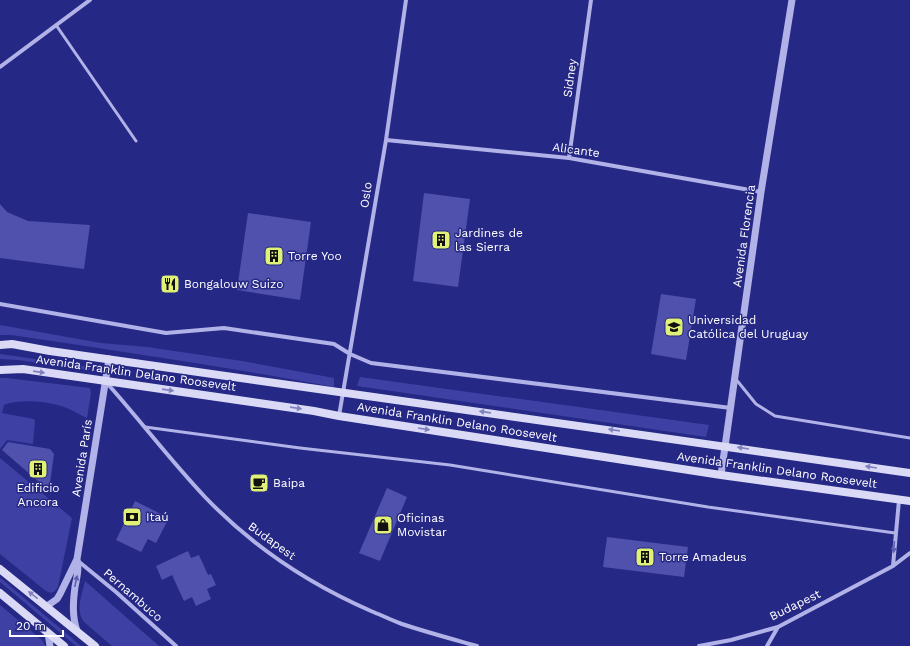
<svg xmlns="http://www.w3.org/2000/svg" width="910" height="646" font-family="'Work Sans',sans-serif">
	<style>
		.green { fill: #3e41a3 }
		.building { fill: #4f51ac }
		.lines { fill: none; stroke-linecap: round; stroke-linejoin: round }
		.service { stroke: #b0b2e8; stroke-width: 3 }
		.minor { stroke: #b0b2e8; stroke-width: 4 }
		.tertiary { stroke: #b0b2e8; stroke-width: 7 }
		.secondary { stroke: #dadaf7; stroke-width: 8 }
		.oneway { fill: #8081be }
		.oneway2 { fill: #5d5fad }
		.labels { text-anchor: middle; stroke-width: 3; stroke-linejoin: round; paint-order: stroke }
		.street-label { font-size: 12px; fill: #fff; stroke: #262885 }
		.poi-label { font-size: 12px; fill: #fff; stroke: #262885; text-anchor: start }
	</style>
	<rect width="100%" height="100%" fill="#262885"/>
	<!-- green -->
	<path class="green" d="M0 325 101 343 147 347 242 361 334 378V387C227 367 119 351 11 335H0Z
		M0 354 90 367 91 368 89 370 18 360 0 359Z
		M360 377 709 425 706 437 357 386Z
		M0 378H7L90 388 91 393 87 418C78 414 69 408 61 406 45 401 19 399 4 405L2 413 34 419 35 421 33 444 7 440 0 449Z
		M0 458 72 518 58 587 55 591 51 593 46 591 0 554Z
		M0 578 3 580 81 646H76L0 582Z
		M85 581 159 646H112L84 622C75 611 82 594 85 581Z
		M0 605 43 641 45 646H0Z"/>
	<!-- building -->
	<path class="building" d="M424 193 470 199 458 287 413 281Z
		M0 204 7 212 28 221 90 225 84 269 0 258Z
		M248 213 311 222 300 300 237 290Z
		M661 294 696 299 686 360 651 354Z
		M8 442 50 449 54 454 50 483 46 488 2 450Z
		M387 488 407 497 380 561 359 553Z
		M135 501 169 518 156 543 148 539 141 552 116 540Z
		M607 537 688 547 684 577 603 567Z
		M188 551 191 558 199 555 208 575 211 574 216 585 207 589 211 599 196 606 192 597 184 601 172 575 162 580 156 566Z"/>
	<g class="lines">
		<!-- service -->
		<path class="service" d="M56 25 136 141
			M735 378 756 404 775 416 910 438
			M145 427 300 448 450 465 708 507 895 533"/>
		<!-- minor -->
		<path class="minor" d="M0 67 90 0
			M386 140 569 158 761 192
			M569 158 591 0
			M0 304 166 333 224 328 334 344 350 354 371 363 731 408
			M106 382C140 420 170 460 205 497 252 546 309 584 371 611 381 615 391 620 402 624 426 632 452 639 477 646
			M339 416 386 140 406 0
			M78 561 116 592 176 646
			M893 566 899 500
			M699 646 731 640 778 627 893 566 910 553
			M767 646 778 627"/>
		<!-- tertiary -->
		<path class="tertiary" d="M721 475 761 192 792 0
			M77 559C79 571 77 576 75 587 73 602 72 616 77 631
			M47 606 57 599 60 594 77 559 109 359
			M48 633 50 646"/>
		<!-- secondary -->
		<path class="secondary" d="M0 345 12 344 50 351C337 391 624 430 910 473
			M0 370 23 369 314 411 339 416 721 475 910 501
			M0 569 95 646
			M0 593 64 646"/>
	</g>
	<!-- one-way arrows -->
	<defs><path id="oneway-solid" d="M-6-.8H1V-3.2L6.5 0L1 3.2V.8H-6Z"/></defs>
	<g class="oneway">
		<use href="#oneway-solid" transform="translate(39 372) rotate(8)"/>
		<use href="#oneway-solid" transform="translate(168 390) rotate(8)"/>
		<use href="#oneway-solid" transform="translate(296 408) rotate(8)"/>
		<use href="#oneway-solid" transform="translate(485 412) rotate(-172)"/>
		<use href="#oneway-solid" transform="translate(424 429) rotate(9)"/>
		<use href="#oneway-solid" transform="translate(614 430) rotate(-172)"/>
		<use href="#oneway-solid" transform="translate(743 448) rotate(-171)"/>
		<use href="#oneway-solid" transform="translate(871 467) rotate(-171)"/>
		<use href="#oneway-solid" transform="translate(33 595) rotate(-142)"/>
	</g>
	<g class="oneway2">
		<use href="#oneway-solid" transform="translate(894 547) rotate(94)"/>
		<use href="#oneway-solid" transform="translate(76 581) rotate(-78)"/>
	</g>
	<!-- icons -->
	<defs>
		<symbol id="building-square" viewBox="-11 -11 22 22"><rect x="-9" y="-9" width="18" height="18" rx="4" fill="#e0f175" stroke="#262885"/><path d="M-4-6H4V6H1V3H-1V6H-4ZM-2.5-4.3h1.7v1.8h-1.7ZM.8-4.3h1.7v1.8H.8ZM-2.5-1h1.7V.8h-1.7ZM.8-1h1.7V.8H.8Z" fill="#111"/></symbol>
		<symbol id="restaurant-square" viewBox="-11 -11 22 22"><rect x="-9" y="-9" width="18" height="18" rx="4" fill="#e0f175" stroke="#262885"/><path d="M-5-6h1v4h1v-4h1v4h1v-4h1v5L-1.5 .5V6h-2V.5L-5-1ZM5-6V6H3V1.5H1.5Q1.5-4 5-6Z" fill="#111"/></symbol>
		<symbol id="university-square" viewBox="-11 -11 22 22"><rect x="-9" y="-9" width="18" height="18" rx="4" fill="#e0f175" stroke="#262885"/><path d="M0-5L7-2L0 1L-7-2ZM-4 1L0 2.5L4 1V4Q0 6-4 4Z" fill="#111"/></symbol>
		<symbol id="cafe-square" viewBox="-11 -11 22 22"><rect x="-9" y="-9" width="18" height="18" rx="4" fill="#e0f175" stroke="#262885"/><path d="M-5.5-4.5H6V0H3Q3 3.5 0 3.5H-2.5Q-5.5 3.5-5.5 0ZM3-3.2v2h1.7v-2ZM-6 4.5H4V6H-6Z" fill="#111"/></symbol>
		<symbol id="bank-square" viewBox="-11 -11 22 22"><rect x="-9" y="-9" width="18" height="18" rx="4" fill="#e0f175" stroke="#262885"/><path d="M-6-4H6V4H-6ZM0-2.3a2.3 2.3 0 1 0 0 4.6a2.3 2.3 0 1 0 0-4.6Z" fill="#111"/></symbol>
		<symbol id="shop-square" viewBox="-11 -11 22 22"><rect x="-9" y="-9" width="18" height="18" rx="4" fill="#e0f175" stroke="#262885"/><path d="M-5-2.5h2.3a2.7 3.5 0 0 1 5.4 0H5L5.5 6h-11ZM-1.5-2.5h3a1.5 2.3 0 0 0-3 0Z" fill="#111"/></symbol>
	</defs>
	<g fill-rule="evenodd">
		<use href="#building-square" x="430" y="229" width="22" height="22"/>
		<use href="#building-square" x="263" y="245" width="22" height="22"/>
		<use href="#restaurant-square" x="159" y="273" width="22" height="22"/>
		<use href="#university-square" x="663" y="316" width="22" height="22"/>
		<use href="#building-square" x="27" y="458" width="22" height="22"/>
		<use href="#cafe-square" x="248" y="472" width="22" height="22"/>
		<use href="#bank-square" x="121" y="506" width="22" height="22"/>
		<use href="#shop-square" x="372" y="514" width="22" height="22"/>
		<use href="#building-square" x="634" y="546" width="22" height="22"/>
	</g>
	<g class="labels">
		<!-- street labels -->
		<g class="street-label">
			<text transform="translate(570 78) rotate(-82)" y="4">Sidney</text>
			<text transform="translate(576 150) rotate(8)" y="4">Alicante</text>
			<text transform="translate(366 195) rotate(-81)" y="4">Oslo</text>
			<text transform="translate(744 236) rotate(-82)" y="4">Avenida Florencia</text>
			<text transform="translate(136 373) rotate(8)" y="4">Avenida Franklin Delano Roosevelt</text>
			<text transform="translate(457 422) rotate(9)" y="4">Avenida Franklin Delano Roosevelt</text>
			<text transform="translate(82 458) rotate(-81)" y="4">Avenida París</text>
			<text transform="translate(777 470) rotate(8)" y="4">Avenida Franklin Delano Roosevelt</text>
			<text transform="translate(272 541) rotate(36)" y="4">Budapest</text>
			<text transform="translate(133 595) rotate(41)" y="4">Pernambuco</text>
			<text transform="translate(795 605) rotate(-26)" y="4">Budapest</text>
		</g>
		<!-- poi labels -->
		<g class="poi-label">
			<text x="455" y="237">Jardines de<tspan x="455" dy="14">las Sierra</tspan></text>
			<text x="288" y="260">Torre Yoo</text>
			<text x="184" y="288">Bongalouw Suizo</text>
			<text x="688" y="324">Universidad<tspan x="688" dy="14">Católica del Uruguay</tspan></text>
			<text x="273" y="487">Baipa</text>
			<text x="38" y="492" text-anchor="middle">Edificio<tspan x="38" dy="14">Ancora</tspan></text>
			<text x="146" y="521">Itaú</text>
			<text x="397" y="522">Oficinas<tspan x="397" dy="14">Movistar</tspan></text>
			<text x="659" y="561">Torre Amadeus</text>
		</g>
	</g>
	<!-- scale -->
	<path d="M10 630v6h53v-6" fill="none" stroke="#ffffff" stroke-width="2"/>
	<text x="16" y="630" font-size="12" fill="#ffffff" stroke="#262885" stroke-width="3" paint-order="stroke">20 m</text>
</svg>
